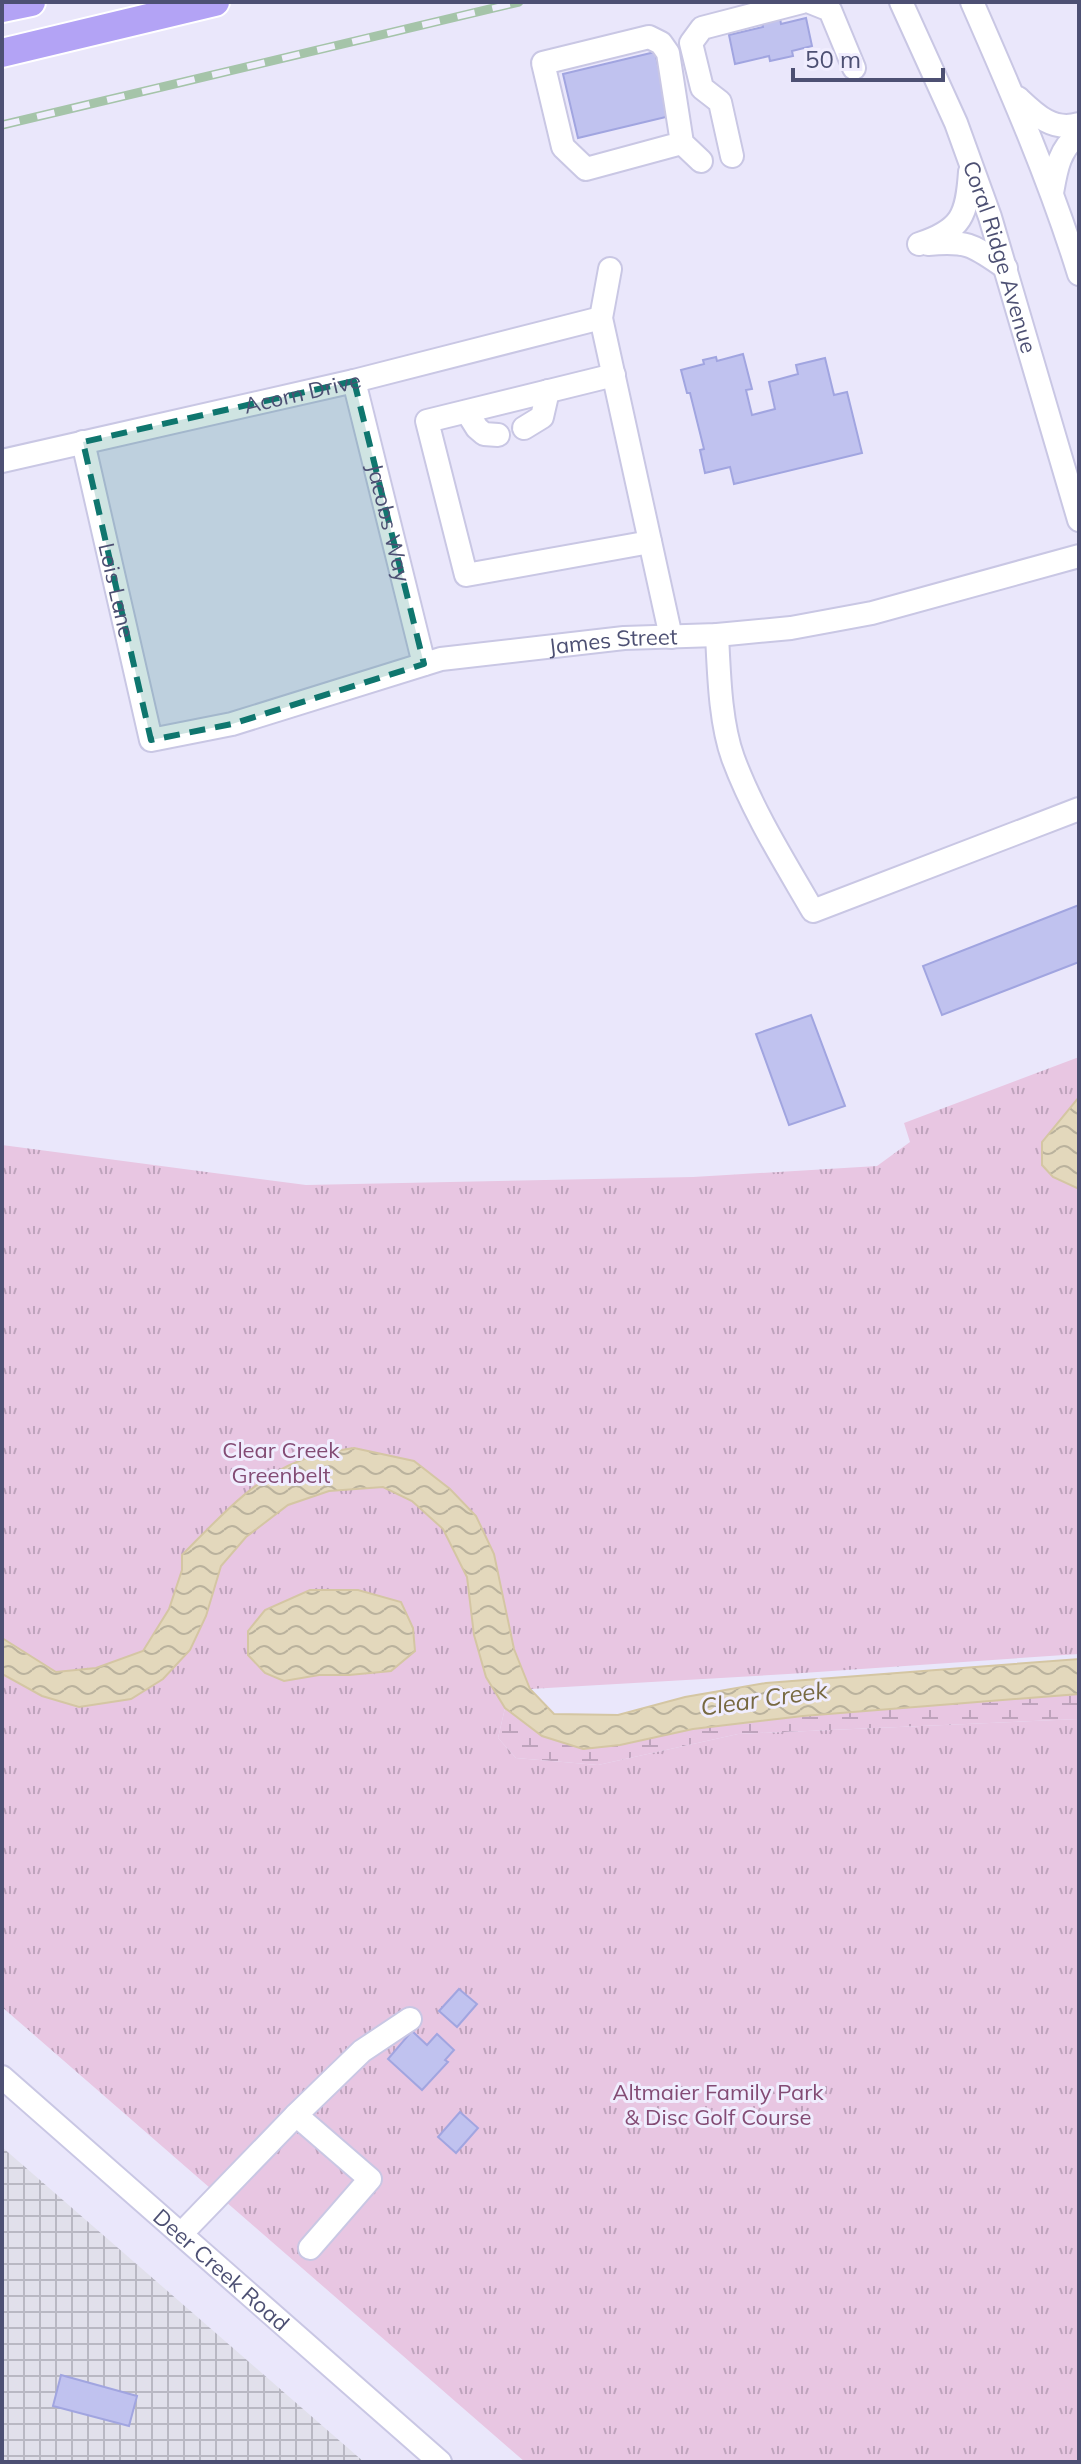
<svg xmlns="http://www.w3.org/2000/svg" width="1081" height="2464" font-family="Mulish,sans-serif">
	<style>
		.industrial { fill: url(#industrial-grid) }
		.wetland { fill: url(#wetland-marsh) }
		.park { fill: url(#park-tufts) }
		.water { fill: url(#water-waves); stroke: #d4c6a3; stroke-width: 2 }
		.building { fill: #c0c2ef; stroke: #a1a5e0; stroke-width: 2 }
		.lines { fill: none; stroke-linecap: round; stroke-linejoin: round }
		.minor-casing { stroke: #c9c7e4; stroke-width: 26 }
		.major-casing { stroke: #fff; stroke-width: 32 }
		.minor { stroke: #fff; stroke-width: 22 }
		.major { stroke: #b3a3f5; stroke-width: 28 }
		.rail-casing { stroke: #a5c4a9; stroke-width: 9 }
		.rail { stroke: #f0edfe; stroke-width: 6; stroke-dasharray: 18; stroke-linecap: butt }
		.marked { fill: #0f766e; fill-opacity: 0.2; stroke: #0f766e; stroke-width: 6; stroke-dasharray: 16 10; stroke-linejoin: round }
		.labels { text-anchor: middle; stroke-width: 6; stroke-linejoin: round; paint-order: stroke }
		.street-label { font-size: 22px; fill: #4d5073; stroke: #f0edfe }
		.park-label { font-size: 22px; fill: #834b74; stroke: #f0edfe }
		.water-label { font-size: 24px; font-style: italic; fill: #776941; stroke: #f0edfe }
	</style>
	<defs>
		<pattern id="industrial-grid" width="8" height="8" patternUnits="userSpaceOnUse" patternTransform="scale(2)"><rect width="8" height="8" fill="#e1e0eb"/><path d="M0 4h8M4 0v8" fill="none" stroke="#b9b8c3"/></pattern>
		<pattern id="wetland-marsh" width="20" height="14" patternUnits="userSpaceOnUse" patternTransform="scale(2)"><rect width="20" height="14" fill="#e8c6e2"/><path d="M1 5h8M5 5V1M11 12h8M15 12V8" fill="none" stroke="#bea3bc"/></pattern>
		<pattern id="park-tufts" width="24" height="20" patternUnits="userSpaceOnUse" patternTransform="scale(2)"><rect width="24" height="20" fill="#e8c6e2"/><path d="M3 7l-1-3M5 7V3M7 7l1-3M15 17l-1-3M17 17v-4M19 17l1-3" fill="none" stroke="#bea3bc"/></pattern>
		<pattern id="water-waves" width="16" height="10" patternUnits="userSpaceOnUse" patternTransform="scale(2)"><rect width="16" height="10" fill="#e3d8bc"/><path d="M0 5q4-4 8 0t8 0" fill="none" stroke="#bab29d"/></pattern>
	</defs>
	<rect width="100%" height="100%" fill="#eae7fb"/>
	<!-- industrial -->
	<path class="industrial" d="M2 2147 364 2462H2Z"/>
	<!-- wetland -->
	<path class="wetland" d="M1079 1694V1719L738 1734 598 1765 516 1758 498 1738 505 1708 542 1736 584 1749 620 1745 693 1729 803 1716Z"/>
	<!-- park -->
	<path class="park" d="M1079 1057V1654L788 1674 530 1689 505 1708 498 1738 516 1758 598 1765 738 1734 1079 1719V2462H525L2 2007V1145L306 1185 693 1177 877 1166 910 1142 904 1123Z"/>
	<!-- water -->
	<path class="water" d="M1079 1097V1189L1053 1177 1042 1165V1142Z
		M354 1448 414 1461 450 1489 476 1516 494 1554 514 1649 530 1689 554 1714 618 1715 685 1697 766 1683 1079 1659V1694L803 1716 693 1729 620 1745 583 1749 542 1736 505 1708 486 1677 474 1635 467 1577 443 1529 412 1501 383 1487 329 1491 288 1505 246 1537 221 1566 206 1616 190 1650 163 1679 131 1699 79 1707 42 1696 2 1674V1638L56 1672 96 1668 143 1651 169 1609 182 1570V1555C217 1520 253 1479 299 1461 317 1454 336 1451 354 1448Z
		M310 1590H358L401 1602 413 1628 415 1651 391 1671 349 1675H319L284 1681 265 1673 248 1655V1631L265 1610Z"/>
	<!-- building -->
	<path class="building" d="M780 18 781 24 806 18 812 46 792 51 793 56 770 61 769 56 735 64 729 35 763 27 762 22Z
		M655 52 670 116 578 138 563 74Z
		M743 354 752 389 746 390 752 415 775 409 769 382 798 374 796 365 825 358 834 395 847 392 862 453 734 484 730 467 705 473 700 450 704 449 690 393H687L681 370 704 364 703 360 716 357 717 361Z
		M1079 905V962L942 1015 923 966Z
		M811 1015 845 1106 789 1125 756 1034Z
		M459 1989 477 2004 457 2027 439 2011Z
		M412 2031 427 2045 437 2034 454 2050 445 2060 448 2062 422 2090 388 2059Z
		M460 2112 478 2128 456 2153 438 2137Z
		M61 2375 137 2396 129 2426 53 2406Z"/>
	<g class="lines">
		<defs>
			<g id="minor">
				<path d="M810 2 830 10 854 68"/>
				<path id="s1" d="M901 2 956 123 990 217 1079 520"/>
				<path d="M972 2C1011 91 1050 180 1079 274"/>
				<path d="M1018 98C1036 115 1053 132 1079 124"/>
				<path d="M682 143 668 53 661 43 649 37 543 63 563 147 586 169 682 143 701 161"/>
				<path d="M732 156 720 102 702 88 691 43 702 28 802 2"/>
				<path d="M1052 193C1056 170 1059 149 1079 134"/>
				<path d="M919 244C962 230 967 215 970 172"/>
				<path d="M928 244C969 240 974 246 1006 268"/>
				<path d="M610 269 601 318 671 637"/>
				<path d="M614 375 427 421 466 575 650 542"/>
				<path id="s2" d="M354 381 424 664"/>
				<path d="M467 412 477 428 484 434 498 435"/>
				<path d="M524 428 542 417 548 391"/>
				<path id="s3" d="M83 442 151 740 232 724 441 659 624 638 717 635 791 628 872 613 1079 556"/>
				<path id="s4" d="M2 461 354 381 601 318"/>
				<path d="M717 635C719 673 720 722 733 758 753 812 784 861 813 911L1079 809"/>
				<path id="s5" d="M2 2077 440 2462"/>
				<path d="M296 2115 370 2179 310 2248"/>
				<path d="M182 2233 296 2115 362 2051 410 2019"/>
			</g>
			<path id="major" d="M2 8 31 2
				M2 53 215 2"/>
		</defs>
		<!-- minor casing -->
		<use href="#minor" class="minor-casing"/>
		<!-- major casing -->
		<use href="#major" class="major-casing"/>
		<!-- minor -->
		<use href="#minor" class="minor"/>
		<!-- major -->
		<use href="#major" class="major"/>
		<defs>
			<path id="rail" d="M2 125 519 2"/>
		</defs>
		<!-- rail casing -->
		<use href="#rail" class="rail-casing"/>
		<!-- rail -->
		<use href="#rail" class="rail"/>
	</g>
	<!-- marked area -->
	<path class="marked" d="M354 381 424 664 232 724 151 740 83 442Z"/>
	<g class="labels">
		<!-- street labels -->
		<g class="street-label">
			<text dy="8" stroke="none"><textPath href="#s1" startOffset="274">Coral Ridge Avenue</textPath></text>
			<text dy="8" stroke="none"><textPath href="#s4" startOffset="308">Acorn Drive</textPath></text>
			<text dy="8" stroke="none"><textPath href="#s2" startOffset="146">Jacobs Way</textPath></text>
			<text dy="8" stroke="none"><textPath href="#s3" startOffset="152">Lois Lane</textPath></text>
			<text dy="8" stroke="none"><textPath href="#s3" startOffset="780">James Street</textPath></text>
			<text dy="8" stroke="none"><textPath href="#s5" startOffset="292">Deer Creek Road</textPath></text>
		</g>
		<!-- park labels -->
		<g class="park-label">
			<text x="281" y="1458">Clear Creek<tspan x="281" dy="25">Greenbelt</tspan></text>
			<text x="718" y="2100">Altmaier Family Park<tspan x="718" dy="25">&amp; Disc Golf Course</tspan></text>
		</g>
		<!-- water labels -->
		<g class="water-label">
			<text transform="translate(764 1699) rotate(-8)" y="8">Clear Creek</text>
		</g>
	</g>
	<!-- border -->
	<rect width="1081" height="2464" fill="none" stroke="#4d5073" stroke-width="8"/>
	<!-- scale -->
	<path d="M793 68v12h150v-12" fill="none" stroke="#4d5073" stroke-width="4"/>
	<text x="805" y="68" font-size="24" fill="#4d5073" stroke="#f0edfe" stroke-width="6" paint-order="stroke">50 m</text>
</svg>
